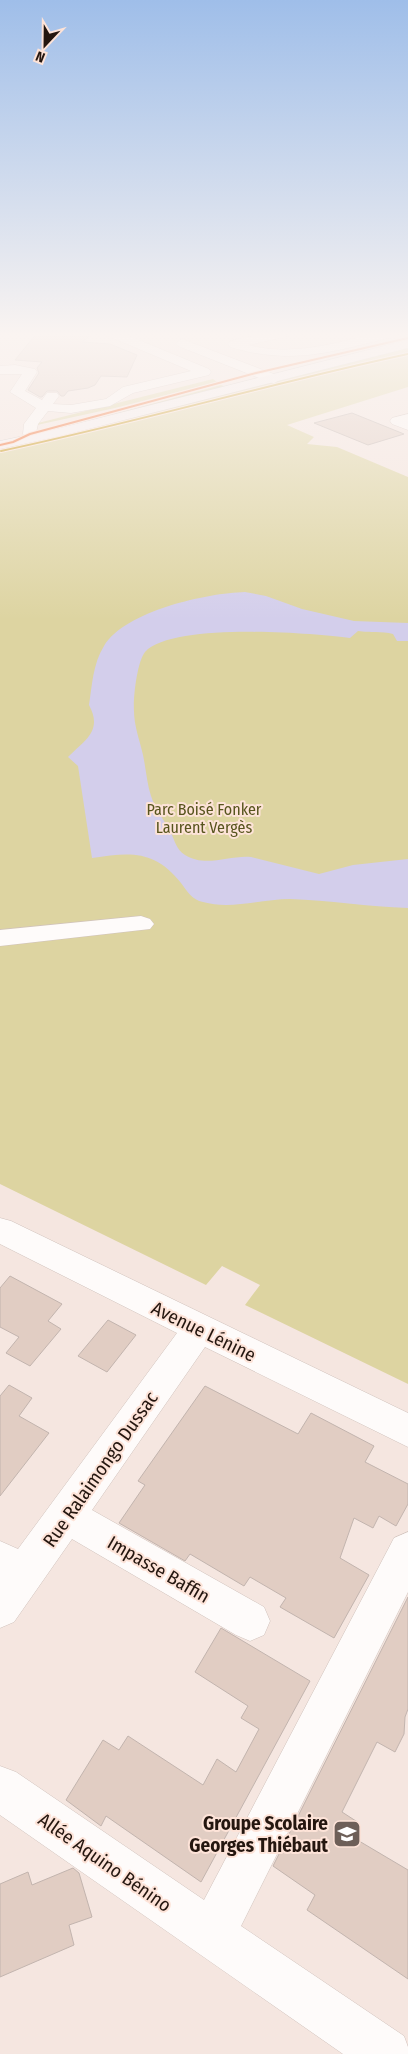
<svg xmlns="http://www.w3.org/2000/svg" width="408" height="2054" font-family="'Fira Sans Condensed',sans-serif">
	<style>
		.green { fill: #ddd4a1 }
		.water { fill: #d3ceeb }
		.building { fill: #e1cdc3; stroke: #c2b4ae }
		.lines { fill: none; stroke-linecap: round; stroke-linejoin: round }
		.minor-casing { stroke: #d0c2bc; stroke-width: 1 }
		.major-casing { stroke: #cbc3bf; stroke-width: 1 }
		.minor { fill: #fefbfa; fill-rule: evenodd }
		.major { fill: #f7f1f2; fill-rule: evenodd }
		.bus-1-casing { stroke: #fde3d8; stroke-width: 4 }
		.bus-2-casing { stroke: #fde3d8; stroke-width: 4 }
		.bus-1 { stroke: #f26522; stroke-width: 2 }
		.bus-2 { stroke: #c59204; stroke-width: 2 }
		.labels { text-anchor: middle; stroke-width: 4; stroke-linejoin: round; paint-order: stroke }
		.park-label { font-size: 16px; fill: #57541d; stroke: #fde3d8 }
		.near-street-label { font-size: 19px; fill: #24160f; stroke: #fde3d8 }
		.near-poi-label { font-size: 19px; font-weight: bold; fill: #24160f; stroke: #fde3d8; text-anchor: end }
	</style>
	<rect width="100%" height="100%" fill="#f5e6e0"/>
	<!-- green -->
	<path class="green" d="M408 347V387L287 425 314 437 307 444 337 447 408 477V1384L245 1305 260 1285 222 1266 206 1285 0 1184V449Z
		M213 379 217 382 115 408 37 425 38 423Z
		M221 385 226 387 60 429Z"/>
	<!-- water -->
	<path class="water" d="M245 592 266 596 302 609 354 621 408 623V641H397L393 634C382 631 370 633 358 631L350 638C309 633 173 622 145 652 137 662 133 698 134 711 134 726 140 741 143 755 146 769 147 784 151 796 155 809 165 821 171 833 175 841 176 849 185 855 206 868 229 855 251 857L319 874 353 865 408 859V908C368 907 329 900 290 899 262 899 231 910 203 902 192 900 187 891 181 883 155 850 131 852 92 858L78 766 68 757C85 740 103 731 89 705 92 686 93 663 104 646 125 611 207 593 245 592Z"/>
	<!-- building -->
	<path class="building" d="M37 333 90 335 82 342 110 344 137 355 127 377 101 376 95 385 88 388 68 391 64 396H61L57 391H47L42 397H40L28 390 39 373 37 368 42 362 15 360Z
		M352 413 404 434 368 445 314 423Z
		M10 1276 62 1304 48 1321 61 1329 30 1366 6 1353 19 1337 0 1327V1288Z
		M108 1320 136 1335 107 1372 78 1356Z
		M9 1385 32 1398 19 1416 49 1433 0 1496V1396Z
		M205 1386 298 1434 311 1413 374 1446 365 1462 408 1484V1504L396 1526 379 1516 373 1528 354 1518 340 1558 369 1575 334 1638 280 1607 286 1598 250 1577 244 1586 190 1554 185 1561 119 1523 145 1485 138 1481Z
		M408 1597V1709L405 1717 404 1734 395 1752 377 1742 342 1812 359 1823 354 1838 408 1870V1979L307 1910 315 1895 273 1866Z
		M221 1628 310 1681 201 1882 106 1816 101 1826 66 1800 103 1740 119 1750 128 1736 203 1785 217 1759 236 1772 259 1729 241 1718 248 1706 195 1672Z
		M73 1868 79 1873 92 1917 69 1925 74 1945 0 1977V1884L28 1872 32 1885Z"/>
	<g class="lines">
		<defs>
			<path id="minor" d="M106 333H122L209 369 211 372 209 375 133 393 110 406 71 413 48 411 38 424 35 437H25L23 434 24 424 36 408 10 392 22 374H0V366L15 365 35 369 37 372 25 391 42 400 47 393H57L59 396 53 404 71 405 106 399 123 387 191 371 108 336Z
				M269 333H290L288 336 249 345C280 354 314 348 345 341 363 337 380 332 398 333L396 336C335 351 293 366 230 347L228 344 230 341Z
				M182 339 279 376 281 379 274 383 269 382 178 346 176 343Z
				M408 414V430L392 424 390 421 392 418Z
				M141 916 150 919 154 924 150 929 0 946V930Z
				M0 1218 11 1221 408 1413V1447L205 1347 92 1510 264 1607 270 1621 264 1635 250 1641 236 1635 72 1539 14 1622 0 1628V1541L18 1549 177 1333 0 1244Z
				M408 1532V1592L241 1926 404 2036 408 2047V2054H343L0 1815V1766L16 1772 204 1900 394 1538Z"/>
			<path id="major" d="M408 340V348L61 436 0 449V441L56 429Z"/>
		</defs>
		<!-- minor casing -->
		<use href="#minor" class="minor-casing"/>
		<!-- major casing -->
		<use href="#major" class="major-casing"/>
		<!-- minor -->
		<use href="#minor" class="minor"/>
		<!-- major -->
		<use href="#major" class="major"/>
		<defs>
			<path id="bus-1" d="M0 445 13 442 30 434 256 373 408 338"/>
			<path id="bus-2" d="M1 451C138 422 272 383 408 354"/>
		</defs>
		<!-- bus-1 casing -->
		<use href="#bus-1" class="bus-1-casing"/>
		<!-- bus-2 casing -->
		<use href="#bus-2" class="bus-2-casing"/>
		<!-- bus-1 -->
		<use href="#bus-1" class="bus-1"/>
		<!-- bus-2 -->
		<use href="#bus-2" class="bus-2"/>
	</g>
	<!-- sky -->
	<linearGradient id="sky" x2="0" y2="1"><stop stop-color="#9fbee9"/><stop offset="0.54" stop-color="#faf4f1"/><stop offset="1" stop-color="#faf4f1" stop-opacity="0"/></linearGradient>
	<rect width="408" height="620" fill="url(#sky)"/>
	<!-- icons -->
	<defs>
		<symbol id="school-square" viewBox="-11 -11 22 22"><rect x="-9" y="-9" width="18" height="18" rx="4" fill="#6d5f58" stroke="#fde3d8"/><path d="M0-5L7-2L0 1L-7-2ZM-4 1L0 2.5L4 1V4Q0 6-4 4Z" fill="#fff"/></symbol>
	</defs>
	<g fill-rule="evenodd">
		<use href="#school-square" x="331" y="1818" width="32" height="32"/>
	</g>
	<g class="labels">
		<!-- park labels -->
		<g class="park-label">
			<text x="204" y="815">Parc Boisé Fonker<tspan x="204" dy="18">Laurent Vergès</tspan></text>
		</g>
		<!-- near-street labels -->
		<g class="near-street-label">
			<text transform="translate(204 1331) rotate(26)" y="7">Avenue Lénine</text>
			<text transform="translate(100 1469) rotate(-55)" y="7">Rue Ralaimongo Dussac</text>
			<text transform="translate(159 1569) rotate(30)" y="7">Impasse Baffin</text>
			<text transform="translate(105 1862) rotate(35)" y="7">Allée Aquino Bénino</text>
		</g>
		<!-- near-poi labels -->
		<g class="near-poi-label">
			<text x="328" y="1830">Groupe Scolaire<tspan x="328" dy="22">Georges Thiébaut</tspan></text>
		</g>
	</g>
	<!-- north arrow -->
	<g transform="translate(45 45) rotate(202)" stroke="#fde3d8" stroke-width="4" paint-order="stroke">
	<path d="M0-4L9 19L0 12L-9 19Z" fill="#24160f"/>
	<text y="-8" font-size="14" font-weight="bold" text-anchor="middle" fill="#24160f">N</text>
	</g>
</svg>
